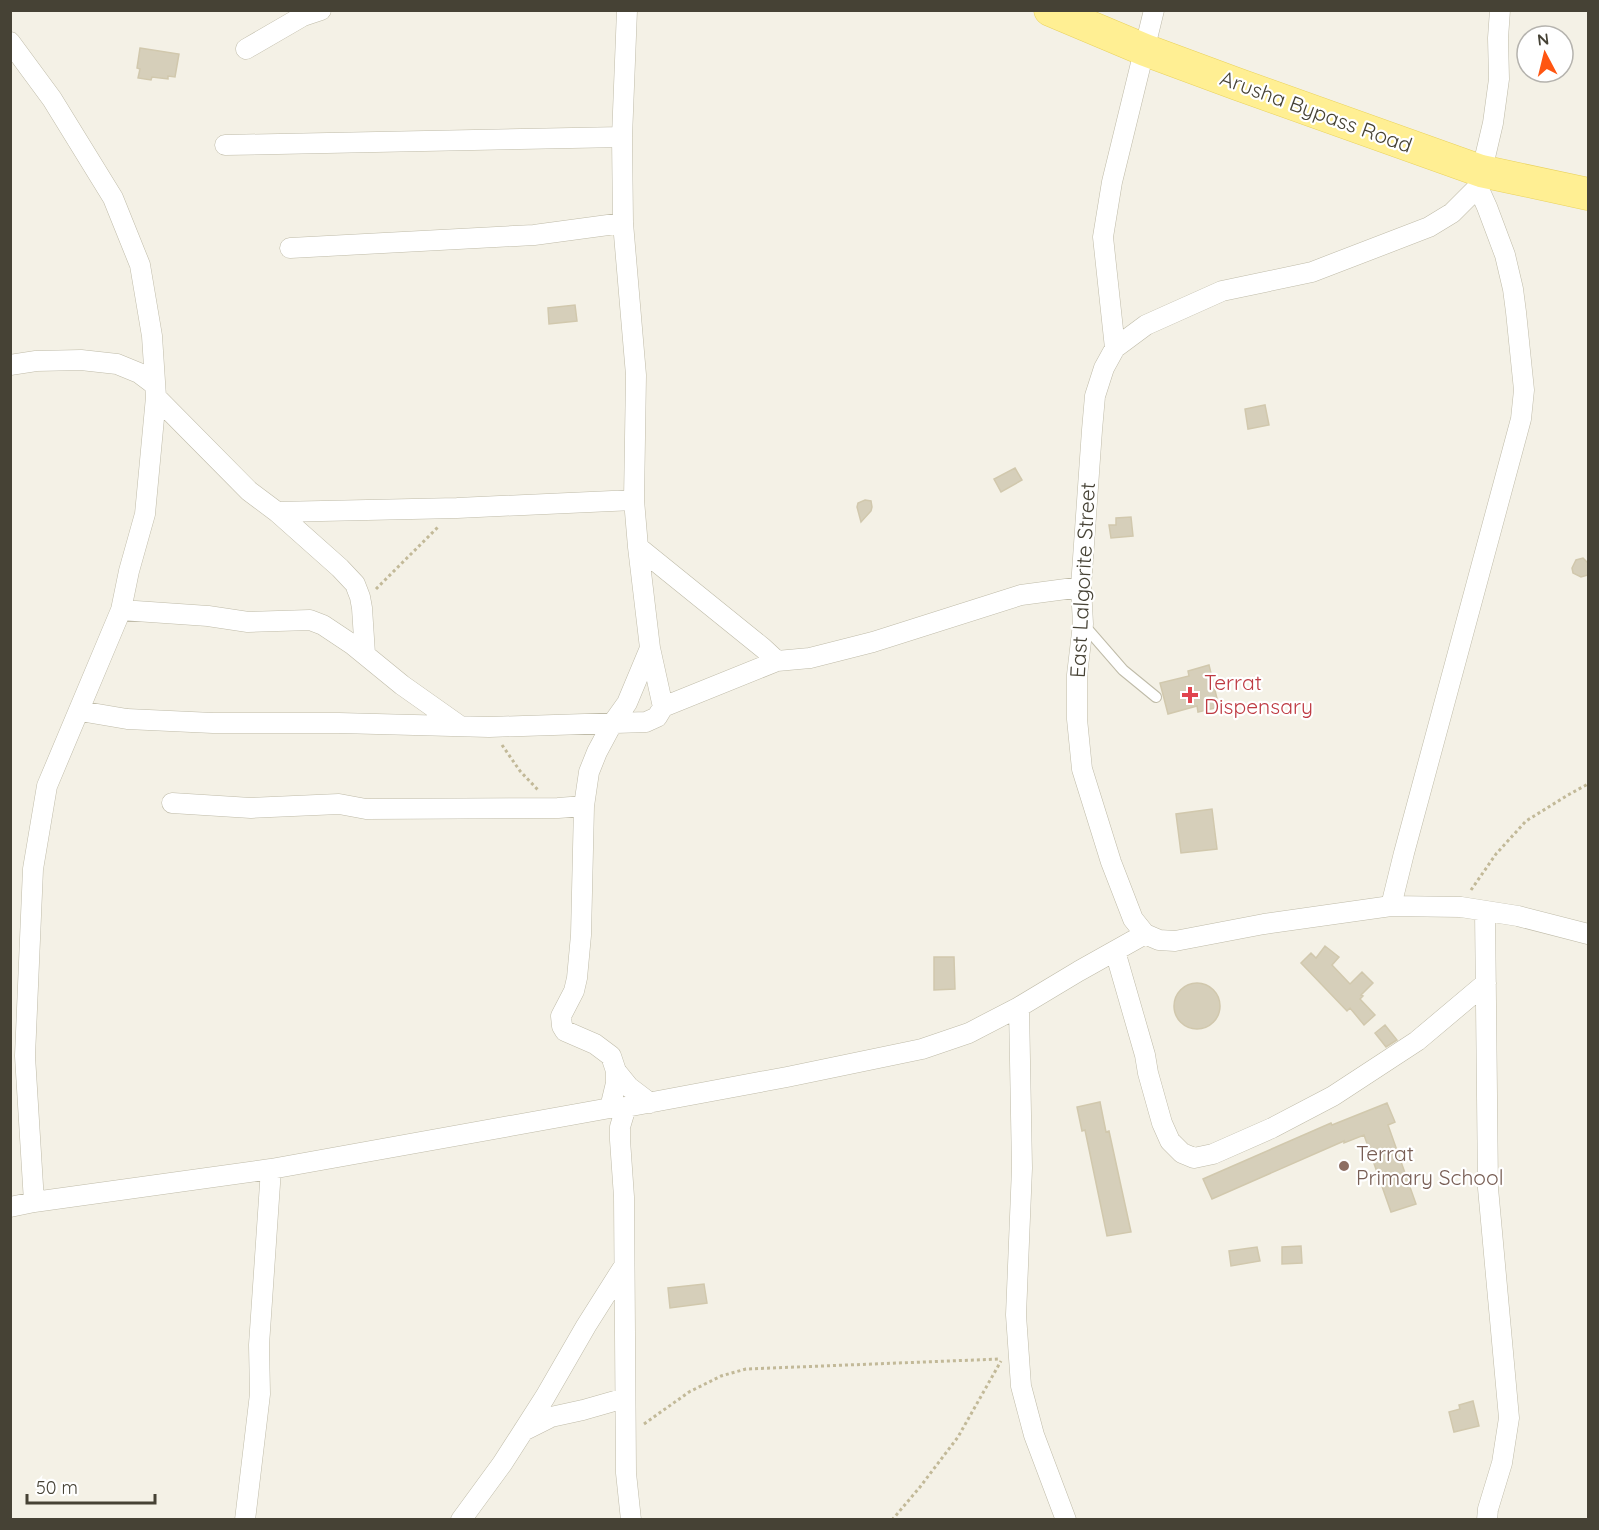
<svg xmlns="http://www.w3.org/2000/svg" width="1599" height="1530" font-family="Quicksand,sans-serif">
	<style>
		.building { fill: #d6cfba; stroke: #d1c8ad; stroke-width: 1.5 }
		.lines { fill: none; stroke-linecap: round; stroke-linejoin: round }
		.lane-casing { stroke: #bfbba8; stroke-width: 12 }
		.street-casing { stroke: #bfbba8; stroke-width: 21 }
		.primary-casing { stroke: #e9d25e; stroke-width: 33 }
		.path { stroke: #c2b998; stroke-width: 3; stroke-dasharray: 3 3; stroke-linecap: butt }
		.lane { stroke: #fff; stroke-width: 10 }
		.street { stroke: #fff; stroke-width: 20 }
		.primary { stroke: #ffef93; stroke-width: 32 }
		.health-dot { fill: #e0444e; stroke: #fff; stroke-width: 2 }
		.education-dot { fill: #8d6e63; stroke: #fff; stroke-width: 2 }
		.labels { text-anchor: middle; stroke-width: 4.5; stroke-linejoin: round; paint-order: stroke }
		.street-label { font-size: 21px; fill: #464235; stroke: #fff }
		.health-label { font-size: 21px; fill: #be3a42; stroke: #fff; text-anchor: start }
		.education-label { font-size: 21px; fill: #785e54; stroke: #fff; text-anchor: start }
	</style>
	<rect width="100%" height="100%" fill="#f4f1e6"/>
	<!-- building -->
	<path class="building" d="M140 48 179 54 175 77 168 76V79L152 77 151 80 138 78 140 69 137 68Z
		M575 305 577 321 549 324 548 308Z
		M1265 405 1269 425 1248 429 1245 409Z
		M1015 468 1022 480 1001 492 994 479Z
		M865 500 871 501 872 507 871 511 861 522 857 507 858 503Z
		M1131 517 1133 536 1111 538 1109 525H1116V518Z
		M1583 558 1588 563V575L1581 577 1573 573 1572 568 1576 560Z
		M1209 665 1219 707 1198 712 1197 706 1168 714 1160 683 1189 676 1188 671Z
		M1212 809 1217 849 1181 853 1176 814Z
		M1325 946 1339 957 1332 965 1350 984 1362 972 1373 983 1361 995 1363 996 1360 999 1375 1015 1364 1025 1350 1008 1347 1011 1301 963 1311 953 1316 958Z
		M934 957H954L955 989 934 990Z
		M1174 1006a23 23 0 1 1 46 0a23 23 0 1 1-46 0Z
		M1385 1025 1397 1040 1386 1047 1375 1033Z
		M1100 1102 1106 1132 1109 1131 1131 1232 1107 1236 1085 1130 1082 1131 1077 1107Z
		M1387 1103 1395 1122 1388 1125 1416 1204 1391 1212 1364 1135 1344 1143V1141L1212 1199 1203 1179 1331 1123 1332 1125Z
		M1301 1246 1302 1263 1282 1264V1247Z
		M1257 1247 1260 1261 1231 1266 1229 1251Z
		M704 1284 707 1303 670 1308 668 1288Z
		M1473 1401 1479 1426 1454 1432 1449 1412 1460 1409 1459 1405Z"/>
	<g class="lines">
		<defs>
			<path id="lane" d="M1083 624 1123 670 1156 697"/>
			<path id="street" d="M627 10 622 137 623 223 636 375 634 500 638 547 650 648 663 707
				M1500 10 1498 38 1499 79 1493 123 1478 187 1452 213 1429 227 1312 272 1222 291 1146 325 1115 348 1104 368 1095 396 1092 430 1081 587 1083 624 1077 675V719L1082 769 1111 862 1133 919 1145 934 1159 940 1175 941 1264 924 1391 906 1461 907 1518 916 1588 934
				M10 42 52 99 113 198 140 265 152 336 156 397 145 514 129 571 121 610 47 786 33 869 25 1056 34 1202
				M246 49 303 16 321 10
				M225 145 622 137
				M290 248 534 235 623 223
				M1115 348 1103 237 1112 182 1154 10
				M10 365 36 361 81 360 117 364 139 373 155 385
				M156 397 249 491 277 512 457 508 634 500
				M277 512 340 568 355 584 360 597 362 608 365 654
				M638 547 763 648 777 661
				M121 610 208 616 248 622 310 620 323 625 353 645 402 685 460 726
				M80 711 127 719 213 723H339L489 727 646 722 657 717 663 707 777 661 810 658 873 642 1021 595 1081 587
				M172 803 251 808 339 804 366 809 558 808 584 806
				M1391 906 1404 853 1521 419 1524 390 1516 312 1513 289 1505 255 1487 207 1478 187
				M1485 911 1488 1188 1509 1418 1502 1463 1488 1509 1487 1520
				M1115 951 1145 1055 1148 1073 1162 1123 1170 1141 1182 1153 1194 1158 1213 1154 1272 1128 1333 1096 1417 1041 1486 983
				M1019 1007 1022 1168 1016 1315 1021 1386 1034 1435 1066 1520
				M616 1071 629 1087 650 1103
				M610 1108 616 1083V1071L611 1056 595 1044 565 1031 562 1026 561 1016 574 991 577 978 581 935 584 806 589 772 597 752 612 724 627 703 650 648
				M10 1207 34 1202 271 1169 610 1108 626 1107
				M523 1431 551 1417 583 1410 625 1398
				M245 1520 260 1394 259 1345 271 1169
				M461 1520 502 1464 545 1397 586 1326 624 1266
				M631 1520 626 1473 624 1197 620 1140V1127L626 1107 787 1077 922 1049 969 1033 1019 1007 1079 971 1145 934"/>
			<path id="primary" d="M1050 10 1145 50 1237 84 1481 171 1588 194"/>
		</defs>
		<!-- lane casing -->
		<use href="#lane" class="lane-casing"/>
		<!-- street casing -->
		<use href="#street" class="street-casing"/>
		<!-- primary casing -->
		<use href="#primary" class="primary-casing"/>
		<!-- path -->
		<path class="path" d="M376 589 439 526
			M502 745 520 771 539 791
			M1471 890 1496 854 1526 821 1568 795 1588 784
			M644 1424 689 1392 721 1376 746 1369 1000 1359
			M892 1520 920 1487 958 1437 1001 1361"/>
		<!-- lane -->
		<use href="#lane" class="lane"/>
		<!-- street -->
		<use href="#street" class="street"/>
		<!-- primary -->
		<use href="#primary" class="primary"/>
	</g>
	<!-- markers -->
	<path class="health-dot" d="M1187 686h6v6h6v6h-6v6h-6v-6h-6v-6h6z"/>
	<circle class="education-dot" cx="1344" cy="1166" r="6"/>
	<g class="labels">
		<!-- street labels -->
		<g class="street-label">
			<text transform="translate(1316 112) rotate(20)" y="7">Arusha Bypass Road</text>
			<text transform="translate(1083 580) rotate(-87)" y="7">East Lalgorite Street</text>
		</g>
		<!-- health labels -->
		<g class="health-label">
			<text x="1204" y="690">Terrat<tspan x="1204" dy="24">Dispensary</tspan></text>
		</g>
		<!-- education labels -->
		<g class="education-label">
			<text x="1356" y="1161">Terrat<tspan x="1356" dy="24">Primary School</tspan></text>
		</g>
	</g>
	<!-- border -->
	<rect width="1599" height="1530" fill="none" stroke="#464235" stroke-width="24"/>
	<!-- north arrow -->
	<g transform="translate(1545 54) rotate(353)"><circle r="28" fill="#ffffff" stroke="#b5b3ae" stroke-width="1.5"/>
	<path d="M0-4.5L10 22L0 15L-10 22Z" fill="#ff5511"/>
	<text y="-9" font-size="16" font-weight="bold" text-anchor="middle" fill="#464235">N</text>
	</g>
	<!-- scale -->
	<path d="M27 1494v9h128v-9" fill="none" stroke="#464235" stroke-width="3"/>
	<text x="36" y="1494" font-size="18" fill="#464235" stroke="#ffffff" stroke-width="4.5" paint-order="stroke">50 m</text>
</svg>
